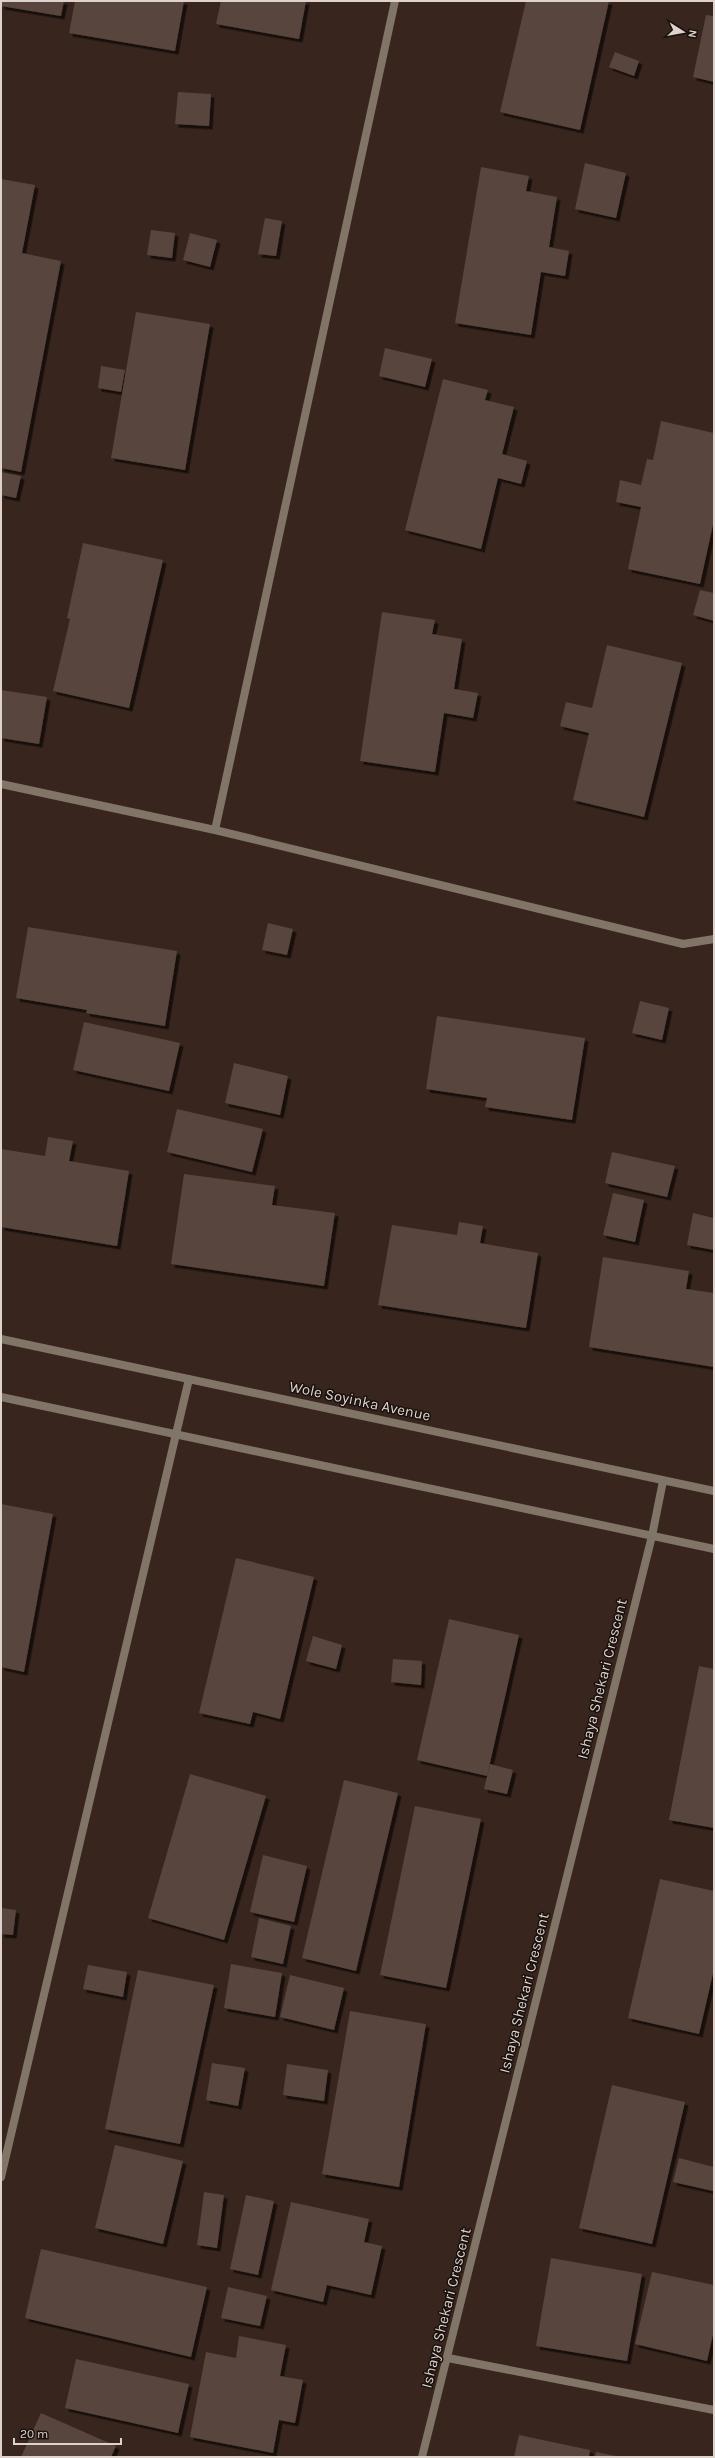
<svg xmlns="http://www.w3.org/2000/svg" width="715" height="2458" font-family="Karla,sans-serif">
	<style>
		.building { fill: #59443c; filter: url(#shadow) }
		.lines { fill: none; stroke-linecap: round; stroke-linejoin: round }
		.street { stroke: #807566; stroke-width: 8 }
		.labels { text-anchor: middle; stroke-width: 3; stroke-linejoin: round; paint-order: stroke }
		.street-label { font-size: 15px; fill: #ded2cd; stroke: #19110d }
	</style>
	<defs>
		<filter id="shadow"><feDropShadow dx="3.5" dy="3.5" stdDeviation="0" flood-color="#0009"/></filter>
	</defs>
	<rect width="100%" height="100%" fill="#38251e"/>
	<!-- building -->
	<path class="building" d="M1 1H64L61 16 1 6Z
		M75 1H184L175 51 69 33Z
		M221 1H306L299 39 216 24Z
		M526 1H609L580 130 500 112Z
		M706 15 714 16V82L693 77Z
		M615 52 639 61 634 76 609 67Z
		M178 92 211 94 209 126 175 124Z
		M585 163 626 173 616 218 575 209Z
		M481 167 529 176 526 191 557 197 549 247 569 251 565 276 541 272 531 335 455 323Z
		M1 179 35 185 22 253 61 261 21 472 1 468Z
		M265 218 282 221 276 256 258 254Z
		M151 230 175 233 172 258 147 255Z
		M190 233 217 240 210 267 183 260Z
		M136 312 210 324 185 470 111 458Z
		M385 348 432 359 425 387 379 376Z
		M101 366 125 370 121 392 98 388Z
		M443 379 488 390 485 400 514 407 502 454 527 461 521 484 498 478 481 549 405 530Z
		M661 421 714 433V520L700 584 628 569 641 507 616 502 620 480 641 485 647 459 653 460Z
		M1 472 21 476 16 498 1 495Z
		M83 543 163 560 129 708 53 691 70 619 67 618Z
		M700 590 714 593V621L693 615Z
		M382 612 435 620 432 634 462 639 454 689 478 693 473 718 444 713 435 772 360 761Z
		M607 645 682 663 644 817 573 800 589 733 560 726 566 702 592 708Z
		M1 690 47 697 39 744 1 738Z
		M268 923 293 929 287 955 262 950Z
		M28 927 177 951 165 1026 86 1013 87 1010 16 998Z
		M640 1001 669 1008 662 1040 632 1033Z
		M437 1016 585 1038 572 1120 485 1107 487 1098 426 1089Z
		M84 1022 180 1043 169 1091 73 1070Z
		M234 1063 288 1076 280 1115 225 1103Z
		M177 1109 263 1129 252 1172 167 1152Z
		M48 1137 73 1141 69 1161 129 1171 117 1246 1 1227V1149L45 1156Z
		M612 1152 675 1166 667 1197 605 1183Z
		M184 1174 275 1186 272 1205 335 1213 324 1286 171 1264Z
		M613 1193 644 1200 635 1242 603 1235Z
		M693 1213 714 1218V1250L687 1245Z
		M459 1222 483 1226 480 1243 538 1253 526 1328 378 1305 392 1225 457 1235Z
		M603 1257 689 1271 686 1289 714 1293V1367L589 1347Z
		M1 1504 53 1514 24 1672 1 1667Z
		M236 1558 314 1577 280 1719 253 1712 250 1724 199 1713Z
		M449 1619 519 1635 487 1776 417 1760Z
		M313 1636 342 1645 336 1669 306 1661Z
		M393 1659 422 1661 421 1685 391 1682Z
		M699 1666 714 1669V1828L669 1820Z
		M490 1764 513 1770 507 1794 484 1789Z
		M190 1774 266 1796 224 1940 148 1918Z
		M344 1780 398 1793 356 1971 302 1958Z
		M415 1806 481 1819 446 1988 380 1975Z
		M263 1855 307 1866 294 1922 250 1912Z
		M660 1879 714 1891V1969L699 2034 628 2018Z
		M1 1908 16 1910 13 1935 1 1934Z
		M259 1918 291 1926 283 1964 251 1957Z
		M231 1964 282 1973 275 2017 224 2008Z
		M88 1965 127 1972 123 1997 83 1989Z
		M138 1970 214 1985 180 2144 105 2129Z
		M290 1975 344 1988 334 2030 280 2017Z
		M350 2011 426 2024 399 2187 322 2174Z
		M212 2063 245 2068 238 2106 206 2100Z
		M287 2064 328 2070 324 2101 283 2095Z
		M612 2085 685 2102 652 2244 579 2228Z
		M115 2145 183 2161 163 2244 95 2228Z
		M679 2158 714 2167 713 2191 673 2182Z
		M204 2192 224 2195 217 2248 197 2245Z
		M246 2195 274 2201 258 2275 230 2269Z
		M291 2202 369 2219 364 2242 382 2246 371 2295 327 2285 323 2302 271 2290Z
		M41 2249 207 2287 191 2357 25 2318Z
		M551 2258 642 2274 627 2361 536 2346Z
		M652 2272 714 2285V2330L707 2361 635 2344Z
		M228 2287 267 2296 260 2326 221 2318Z
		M239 2336 286 2345 280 2376 303 2380 295 2423 279 2420 273 2453 190 2437 206 2352 236 2358Z
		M76 2359 189 2384 178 2433 65 2408Z
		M41 2413 116 2446 111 2457H21Z
		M519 2435 590 2450 589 2457H514Z
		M596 2452 616 2456V2457H595Z"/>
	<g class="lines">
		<!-- street -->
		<path class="street" d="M1 784 215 830 683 944 714 939
			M215 830 395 1
			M1 1339 714 1491
			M1 1397 714 1549
			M1 2177 189 1379
			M448 2358 714 2410
			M422 2457 652 1536 663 1481"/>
	</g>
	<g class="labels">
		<!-- street labels -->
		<g class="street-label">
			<text transform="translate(360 1401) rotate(12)" y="5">Wole Soyinka Avenue</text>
			<text transform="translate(602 1679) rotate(-76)" y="5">Ishaya Shekari Crescent</text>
			<text transform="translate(524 1993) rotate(-76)" y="5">Ishaya Shekari Crescent</text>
			<text transform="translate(446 2308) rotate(-76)" y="5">Ishaya Shekari Crescent</text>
		</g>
	</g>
	<!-- border -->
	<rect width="715" height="2458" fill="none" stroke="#ded2cd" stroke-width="4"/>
	<!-- north arrow -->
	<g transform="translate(683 32) rotate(101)" stroke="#19110d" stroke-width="3" paint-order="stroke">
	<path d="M0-3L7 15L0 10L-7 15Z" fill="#ded2cd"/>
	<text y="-6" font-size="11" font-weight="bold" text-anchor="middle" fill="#ded2cd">N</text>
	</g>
	<!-- scale -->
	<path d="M14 2438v6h107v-6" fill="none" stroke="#ded2cd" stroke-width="2"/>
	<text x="20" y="2438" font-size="12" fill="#ded2cd" stroke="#19110d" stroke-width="3" paint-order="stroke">20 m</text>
</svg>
